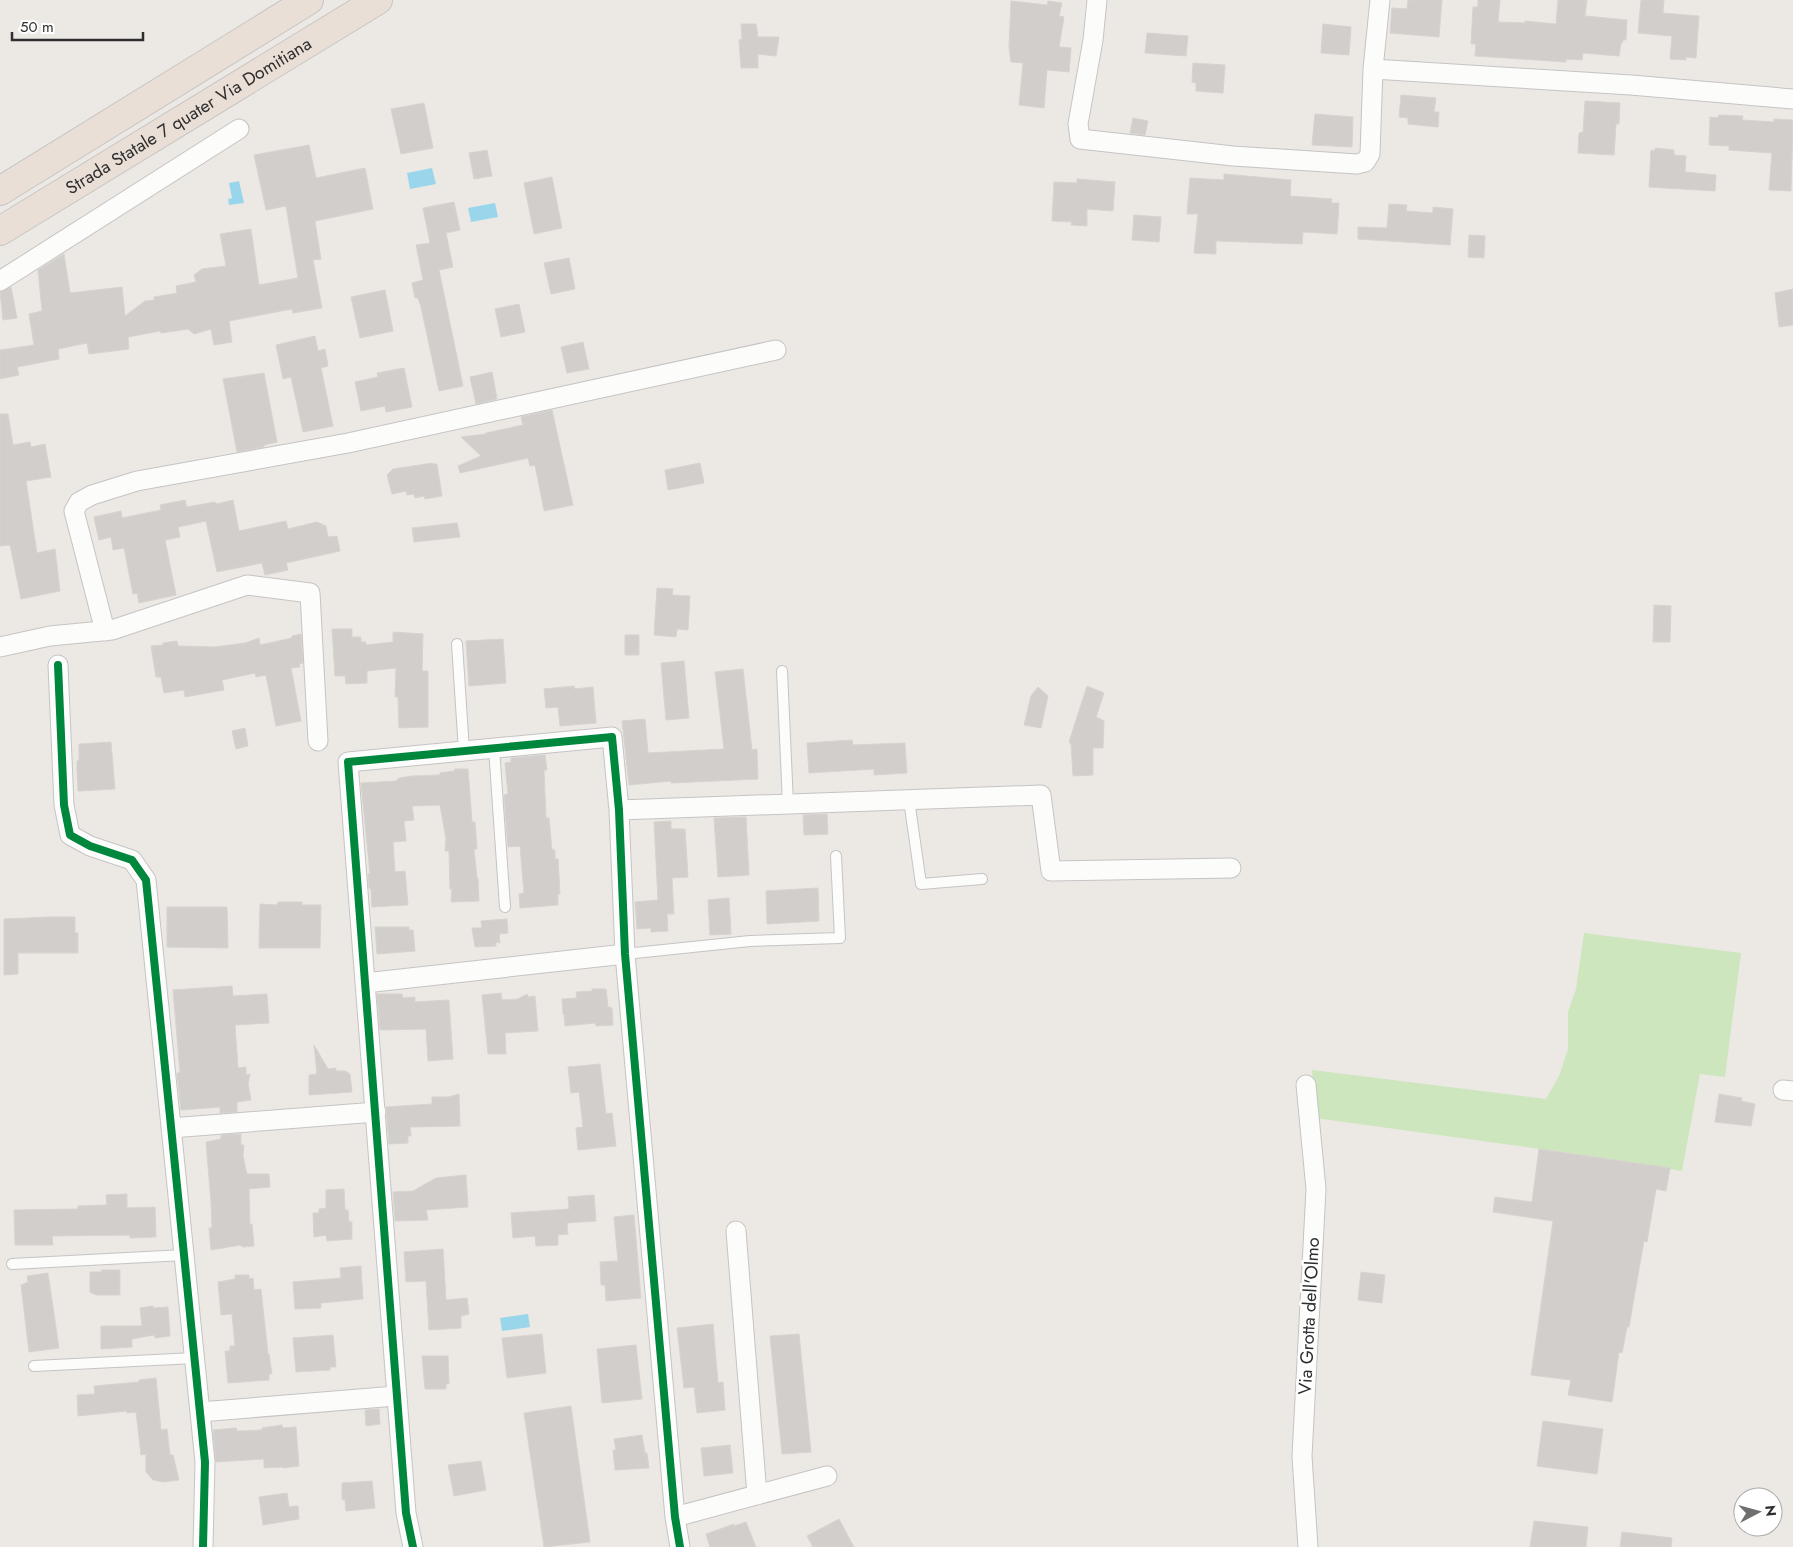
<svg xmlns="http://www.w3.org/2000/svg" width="1793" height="1547" font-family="Jost,sans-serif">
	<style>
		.green { fill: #cee6be }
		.water { fill: #99d6ec }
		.building { fill: #d1cecb; stroke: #d7d4d0 }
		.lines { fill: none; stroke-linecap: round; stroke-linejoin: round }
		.lane-casing { stroke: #c5c4c5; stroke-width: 12 }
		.street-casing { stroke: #c5c4c5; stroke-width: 21 }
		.highway-casing { stroke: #c6c5c4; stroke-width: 30 }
		.lane { stroke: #fcfcfb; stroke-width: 10 }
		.street { stroke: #fcfcfb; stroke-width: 19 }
		.highway { stroke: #eadfd6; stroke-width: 28 }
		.cycleway-casing { stroke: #fff; stroke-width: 11 }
		.cycleway { stroke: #00873e; stroke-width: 8 }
		.labels { text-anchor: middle; stroke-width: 5; stroke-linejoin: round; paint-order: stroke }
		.street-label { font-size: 18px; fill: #2e2e2e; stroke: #fff }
	</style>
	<rect width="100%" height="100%" fill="#ece8e4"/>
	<!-- green -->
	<path class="green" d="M1584 933 1741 953 1725 1077 1700 1074 1682 1171 1563 1152 1315 1118 1312 1070 1546 1099 1559 1076 1568 1049V1012L1576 989Z"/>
	<!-- water -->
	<path class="water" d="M432 168 436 184 410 189 407 173Z
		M239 181 244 203 229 205 228 199 232 198 229 183Z
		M495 203 498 217 471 222 468 208Z
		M528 1314 530 1327 502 1331 500 1318Z"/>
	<!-- building -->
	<path class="building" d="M1408 0H1442L1439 37 1390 33 1392 8 1407 9Z
		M1478 0H1500L1498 22 1525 23V21L1556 24 1558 0H1587L1585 16 1627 20 1626 40H1623L1622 43H1621L1619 56 1583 53 1582 60 1566 59V62L1475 56 1476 44H1471L1473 7H1478Z
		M1641 0H1664L1663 13 1699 16 1696 58 1686 57V60L1670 59 1672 36 1638 33Z
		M1011 1 1047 5 1048 1 1062 3 1059 16 1064 17 1059 47 1071 48 1069 72 1047 70 1044 108 1019 105 1023 63 1011 62 1009 47Z
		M741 24H756L758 37H779L776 56 758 54V68H741L739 40 742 39Z
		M1323 24 1351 27 1349 55 1321 53Z
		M1147 33 1188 36 1186 56 1145 53Z
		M1193 63 1225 65 1223 93 1196 91V83L1192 82Z
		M1401 95 1436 98 1434 112H1439L1438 127 1408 124V118L1399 117Z
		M1585 101 1620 103 1619 124H1616L1614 155 1578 153 1579 133 1583 132Z
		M424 103 433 148 401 154 391 109Z
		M1315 114 1353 117 1352 147 1312 145Z
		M1719 115 1743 116 1742 120 1774 122V119L1793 120 1791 191 1769 190 1772 153 1729 150V146L1709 145 1710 117 1718 118Z
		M1133 118 1148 121 1145 135 1130 133Z
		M309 145 316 178 365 168 373 209 315 221 321 259 313 260 322 308 293 313 292 309 229 321 232 342 214 345 211 329 194 334 188 329 161 333 160 331 128 337 129 349 89 354 87 343 58 349 59 359 17 367 19 375 0 379V350L34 345 29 314 42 311 38 270 64 254 70 293 122 287 125 316 145 301 154 300V297L177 293 176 286 196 282 194 275 202 269 226 266 220 234 251 229 259 285 298 278 286 206 266 210 254 155Z
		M1655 148 1674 150V155L1686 156 1685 172 1716 175 1715 191 1649 187 1651 150 1655 151Z
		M487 150 492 176 474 179 469 153Z
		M1224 174 1291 180 1290 196 1332 199 1331 203H1339L1337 234 1303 232 1302 244 1216 241V254L1194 253 1198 214H1187L1190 178 1224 180Z
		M552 177 562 228 534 234 524 183Z
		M1077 179 1115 182 1113 211 1087 209V226L1071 225 1072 222 1052 221 1054 182 1077 183Z
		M454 202 460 230 446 233 453 267 439 270 463 386 439 391 421 307 418 298H415L412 283 423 280 416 245 430 243 423 208Z
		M1389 204 1407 205 1406 211 1433 213V207L1453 209 1450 245 1358 239V227L1387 228Z
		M1134 215 1161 217 1159 242 1132 240Z
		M1469 235 1485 236 1484 258 1468 257Z
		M569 258 575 289 551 294 544 263Z
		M11 287 17 318 3 320 0 292Z
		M1793 289V325L1779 327 1775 293Z
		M385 290 393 331 360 338 351 297Z
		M519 304 525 332 501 337 495 309Z
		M315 336 318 351 325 349 328 366 321 368 333 426 303 432 291 377 283 379 276 345Z
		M583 342 589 369 567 373 561 347Z
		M404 368 412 407 386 412 385 406 361 411 355 382 378 377 377 373Z
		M492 372 497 399 476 404 470 377Z
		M264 373 277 442 264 445V447L237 452 223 379Z
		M552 410 573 505 544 511 535 465 530 466 528 458 460 473 458 466 481 456 461 437 486 434V433L523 425 521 417Z
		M0 414H8L13 445 30 442 31 447 45 444 51 477 26 481 37 553 55 549 60 591 21 599 10 545 0 546Z
		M433 463V464H437L442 496 425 499 424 496 415 498 414 494 407 495 406 491 392 494 387 475 393 469Z
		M700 463 704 483 668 490 665 470Z
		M185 500 187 507 215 502 217 504 233 500 239 531 286 521 288 529 317 522 326 526 328 537 337 536 340 551 286 563 288 570 265 575 262 563 217 572 206 521 178 527 180 537 165 540 176 595 139 603 137 593 133 594 124 548 113 550 111 537 99 540 94 517 121 511 122 518 161 510 160 505Z
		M457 523 460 537 414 542 412 528Z
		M657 588 673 589 672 595 690 596 688 630 677 629 676 637 654 635Z
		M1654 605 1671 606 1670 642H1653Z
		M332 629H352V637H361V642H366V645L393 642V632L423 634 422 671H428V727L399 728 398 697H395L396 668 367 671V683L346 684 345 676H335Z
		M301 634 303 663 299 664 300 667 291 668 301 721 276 726 266 675 256 677 255 673 222 680 224 690 185 697 184 690 164 693 161 677H156L151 646 163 645V643L177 641 178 646 215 647 245 643 259 638 260 645 292 638V636Z
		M625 635H639V655H625Z
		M503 639 506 683 469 686 466 641Z
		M684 661 689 718 666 720 661 663Z
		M743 669 752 750 757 749 758 779 671 783V781L629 785 622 721 645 719 648 753 724 749 715 672Z
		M574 686 575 689 593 687 596 723 560 726 558 707 546 708 544 689Z
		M1087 686 1104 693 1096 717 1104 721 1103 748H1093V775L1073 776 1071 744 1069 742Z
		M1038 687 1048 696 1041 728 1024 725 1031 696Z
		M245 728 248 746 236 749 232 731Z
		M852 740 853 745 905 743 907 773 874 775V769L809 773 807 743Z
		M111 742 115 789 78 791 77 771V761L79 760V744Z
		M545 755 547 770H544L546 818H549L552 850H555V859H558L560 894H558V905L520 908 519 894 524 893 520 846 508 847 504 795 508 794 505 763 511 762V758Z
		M455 769H468L472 822H475L477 849H474L477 878H478L479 901 451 902 452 889H450L449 851H445L446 839 440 805 412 806 414 820 404 821 406 841 393 842 395 872 405 871 408 905 372 907 371 889 369 888 368 874H370L361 783 396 781 399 778 412 776 440 775V773L454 771Z
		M827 814 828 834 804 835 803 815Z
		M746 817 749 875 718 877 714 818Z
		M671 821V829H685L688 877 672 878 674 914H667L668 931 651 932V928L637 929 635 902 658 900 654 822Z
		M818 888 819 921 767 924 766 891Z
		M729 898 731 934 710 935 708 900Z
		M278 902H302V905H321L320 948H259L260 904 277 905Z
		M167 907H227L228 948 167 947Z
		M49 917H75V933H78V953H18V974L4 975V919Z
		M507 919 508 933 499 934 500 943 496 942V946L475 947 472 928H482L481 921Z
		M375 927H409V930H413L415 951 377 954Z
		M232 986 233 996 267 994 269 1023 235 1025 238 1068 246 1067V1075L250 1074 248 1083 251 1100 237 1102V1112L220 1113V1107L181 1110 177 1073H180L173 990Z
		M592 989H606L608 1007 612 1008 613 1025 596 1026 595 1023 565 1026 564 1014H563L562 999 577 998 576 992 592 991Z
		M501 993 502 1000 518 999 527 994 528 997 535 996 538 1031 505 1033 506 1054H488L482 995Z
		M377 994H402L403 998 415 997V1002L449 1000 453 1059 428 1061 426 1029 380 1030Z
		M314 1045 328 1069 336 1068V1071H345L350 1074 352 1092 309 1095V1075L317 1074Z
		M600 1064 606 1114 612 1113 616 1146 578 1150 576 1128 583 1127 579 1092 571 1093 568 1067Z
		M459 1094 460 1126 410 1127 411 1136H408V1143L389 1144 386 1107 432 1104V1097H448Z
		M1719 1094 1742 1098 1741 1101 1755 1104 1751 1126 1715 1122Z
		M241 1134V1145H244L243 1156 247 1174H269L270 1187 249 1189 250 1225 252 1224 254 1246 243 1247 240 1245 211 1250 209 1228H212L211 1202 206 1142 221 1139V1135Z
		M1539 1149 1670 1168 1666 1191 1656 1189 1647 1242 1644 1241 1629 1327H1627L1622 1353 1619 1352 1612 1402 1568 1395 1571 1380 1531 1375 1553 1221 1493 1212 1495 1197 1532 1202Z
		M466 1175 468 1207 426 1210 428 1220 395 1221 393 1192 413 1191 436 1178Z
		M344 1189 345 1210H348L349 1222H352V1239L327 1241 326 1235 314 1237 313 1213H319V1209L326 1208V1190Z
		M127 1194V1208L155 1207 156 1237 130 1238V1235L52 1236 53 1245H15L14 1210 78 1209V1206L107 1205 106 1195Z
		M594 1195 596 1221 567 1223 568 1234 558 1235V1245L536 1246 535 1236 513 1238 511 1213 569 1209 568 1197Z
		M634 1215 641 1298 606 1301 605 1285H601L600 1262 618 1261 614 1217Z
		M443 1249 446 1300 467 1298 469 1314 461 1316V1328L429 1330 426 1281 406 1282 404 1252Z
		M361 1266 363 1299 321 1303V1308L295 1309 293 1282 341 1278 340 1268Z
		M101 1270H120V1295H96L90 1292V1272H102Z
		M1361 1272 1385 1275 1382 1303 1358 1300Z
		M48 1273 59 1348 29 1352 21 1285 28 1282 27 1276Z
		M235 1275H249V1279L253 1278 254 1290 261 1289 268 1354H269L272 1374H269V1380L228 1383 225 1351H230V1346H235L232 1314 221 1315 218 1282 235 1279Z
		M153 1306V1308L168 1307 170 1336 155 1338 154 1335 132 1339V1347L101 1349V1326H142L140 1308Z
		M713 1324 718 1383 723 1382 725 1410 697 1413 694 1387 684 1388 677 1328Z
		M542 1334 546 1373 507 1378 502 1338Z
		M799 1334 811 1452 782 1454 770 1336Z
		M333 1335 336 1367H330V1370L296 1372 293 1338Z
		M636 1345 642 1399 602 1403 597 1349Z
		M422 1356H448L449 1384H446V1389H425Z
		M156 1378 161 1430 167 1429 170 1455H173L179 1480 163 1482 153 1480 146 1472V1454L141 1455 136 1412 127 1413V1411L78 1416 77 1395 95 1394 94 1386 139 1382V1380Z
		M571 1406 590 1542 544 1547 524 1413Z
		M379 1409 380 1424 366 1426 365 1410Z
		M1543 1421 1603 1429 1597 1474 1537 1466Z
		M282 1425 283 1428 296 1427 299 1466 283 1468 282 1467 264 1468V1459L216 1462 213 1430 236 1428 237 1431 262 1430V1428Z
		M642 1435 645 1453H647L649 1468 615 1470 613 1450H616L614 1439Z
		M730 1445 733 1473 704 1476 701 1448Z
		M481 1461 486 1490 454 1496 448 1465Z
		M372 1481 375 1508 346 1511 345 1500H342V1483Z
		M287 1493 289 1507 298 1506 299 1519 263 1525 259 1497Z
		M839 1519 854 1547H813L807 1536Z
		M1534 1521 1588 1527 1586 1547H1530Z
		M746 1522 756 1547H710L706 1534 734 1524V1526Z
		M1622 1532 1672 1538 1671 1547H1620Z"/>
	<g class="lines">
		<defs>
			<path id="lane" d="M457 644 464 751
				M782 671 788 804
				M494 748 505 907
				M909 800 921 884 982 879
				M625 954 750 941 840 938 836 856
				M12 1264 184 1255
				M34 1366 195 1358"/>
			<path id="street" d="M1097 0 1093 40 1078 124 1080 139 1233 156 1357 164 1365 162 1370 154 1373 69 1380 0
				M1373 69 1631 85 1793 99
				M0 281 239 129
				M105 631 74 511 79 502 92 495 137 481 348 443 776 350
				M0 647 50 636 112 630 247 585 310 593 318 741
				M58 665 64 805 70 835 90 846 132 860 146 880 205 1462 203 1547
				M619 810 1041 795 1051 871 1231 868
				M365 983 625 954
				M1306 1085 1316 1189 1302 1456 1308 1547
				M1783 1090 1793 1091
				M171 1128 376 1112
				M736 1231 757 1495
				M200 1412 396 1396
				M675 1517 827 1476
				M413 1547 406 1513 348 762 612 737 619 810 625 954 675 1517 680 1547"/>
			<g id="highway">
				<path d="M0 191 309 0"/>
				<path id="s1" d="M0 231 378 0"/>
			</g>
		</defs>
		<!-- lane casing -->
		<use href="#lane" class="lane-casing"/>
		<!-- street casing -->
		<use href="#street" class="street-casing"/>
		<!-- highway casing -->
		<use href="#highway" class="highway-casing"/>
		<!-- lane -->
		<use href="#lane" class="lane"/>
		<!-- street -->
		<use href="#street" class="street"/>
		<!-- highway -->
		<use href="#highway" class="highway"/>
		<defs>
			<path id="cycleway" d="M58 665 64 805 70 835 90 846 132 860 146 880 205 1462 203 1547
				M413 1547 406 1513 348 762 612 737 619 810 625 954 675 1517 680 1547"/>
		</defs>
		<!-- cycleway casing -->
		<use href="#cycleway" class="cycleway-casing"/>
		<!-- cycleway -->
		<use href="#cycleway" class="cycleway"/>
	</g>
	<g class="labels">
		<!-- street labels -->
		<g class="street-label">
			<text dy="6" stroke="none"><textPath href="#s1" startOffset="221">Strada Statale 7 quater Via Domitiana</textPath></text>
			<text transform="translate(1309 1316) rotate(-87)" y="6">Via Grotta dell'Olmo</text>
		</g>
	</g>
	<!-- north arrow -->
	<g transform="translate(1758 1512) rotate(84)"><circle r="24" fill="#ffffff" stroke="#ababab"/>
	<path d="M0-4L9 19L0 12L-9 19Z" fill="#706f6e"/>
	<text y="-8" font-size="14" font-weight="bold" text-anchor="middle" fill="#2e2e2e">N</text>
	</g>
	<!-- scale -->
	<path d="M12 32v8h131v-8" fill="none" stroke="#2e2e2e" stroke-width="2.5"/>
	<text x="20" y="32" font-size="15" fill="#2e2e2e" stroke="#ffffff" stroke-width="4" paint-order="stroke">50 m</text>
</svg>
